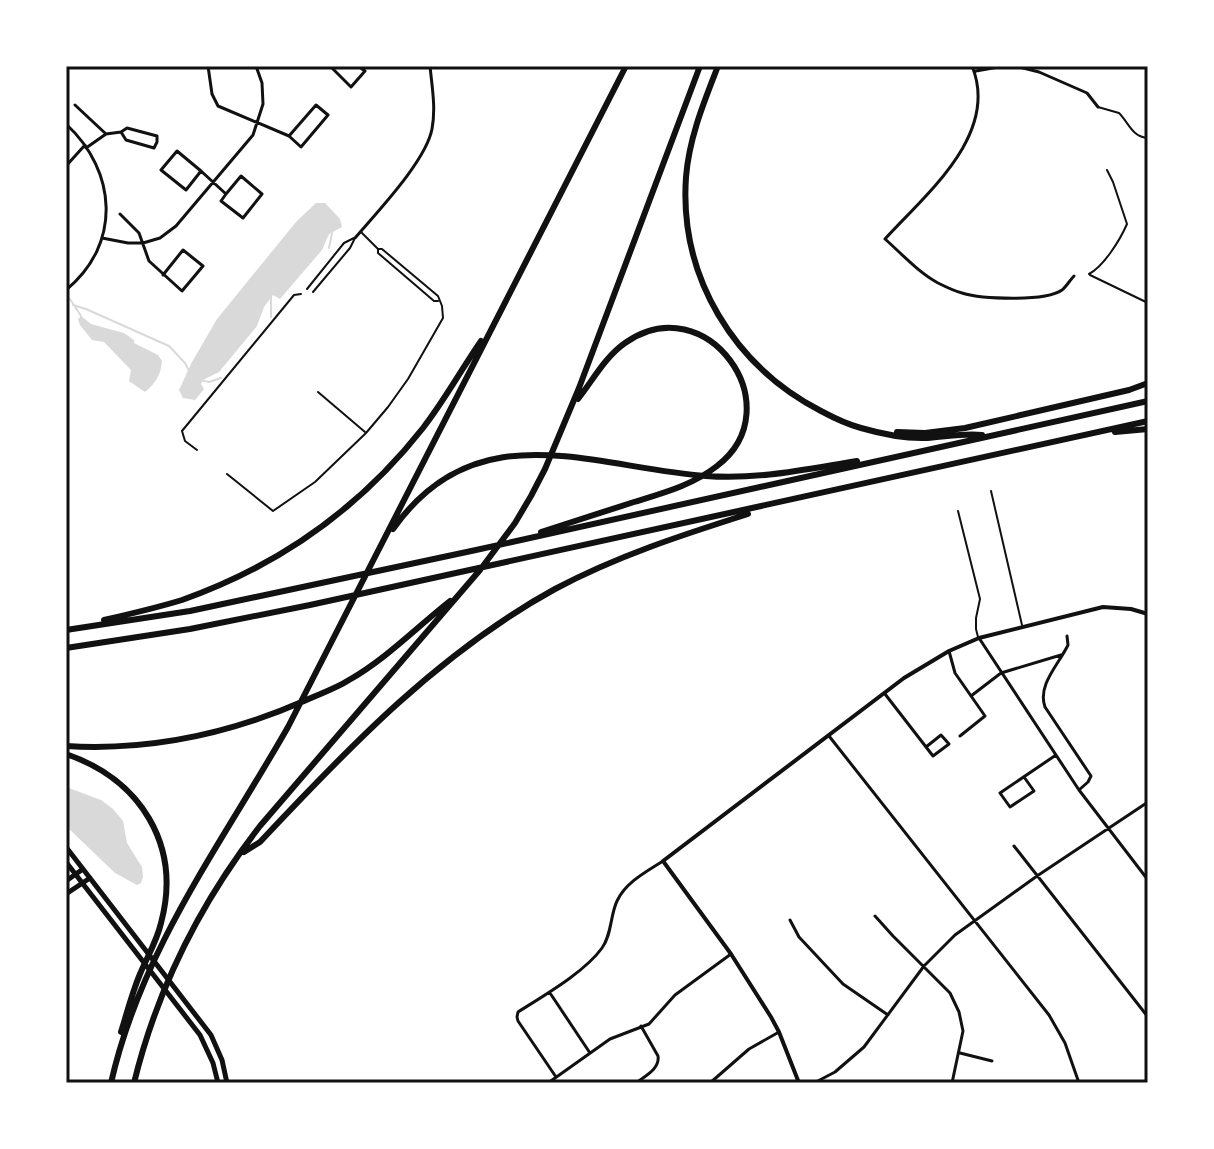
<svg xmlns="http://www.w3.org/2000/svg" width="1214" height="1149" font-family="Barlow,sans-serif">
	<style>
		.water { fill: #d9d9d9 }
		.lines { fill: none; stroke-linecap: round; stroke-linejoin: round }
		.stream { stroke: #d9d9d9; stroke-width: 2 }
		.service { stroke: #111; stroke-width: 2 }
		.minor { stroke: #111; stroke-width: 3 }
		.tertiary { stroke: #111; stroke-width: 4 }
		.secondary { stroke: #111; stroke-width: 5 }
		.motorway { stroke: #111; stroke-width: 6 }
		.neatline { fill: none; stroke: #111; stroke-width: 3 }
	</style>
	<rect width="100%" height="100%" fill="#fff"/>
	<!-- water -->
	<path class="water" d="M316 203H325L340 219 342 227 329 234 322 250 280 299 273 295 264 307 257 326 219 372 203 380 201 384 204 389 195 400 183 398 179 390 192 362 217 319 296 222Z
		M81 316 91 324 124 333 134 340V343L158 355 162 361C161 375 155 384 145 392L129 381 131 370 104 342 92 340 80 325 78 319Z
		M66 787 101 800 113 809 123 821 127 843 142 867 143 877 141 883 137 885 115 873 66 826Z"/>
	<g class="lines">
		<!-- stream -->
		<path class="stream" d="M329 248 332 233
			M70 299 81 316
			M73 305 86 309 169 346 185 363 189 371
			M271 317V297
			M200 380 209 382 221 378"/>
		<!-- service -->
		<path class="service" d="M1098 107 1119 113C1129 123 1132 137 1148 138
			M361 232 378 249V253L434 301H438
			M1089 274C1104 266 1120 240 1127 224L1113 182 1107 170
			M1090 275 1148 303
			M307 289 344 243 354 238
			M313 292 350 248 354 240
			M318 392 365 432
			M197 450 185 441 182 431 294 295 301 294
			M227 474 273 511 315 482 366 433 388 407 408 379 443 318 442 306 438 296 382 249H378
			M991 491 1022 625
			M958 511 980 599 976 618V629L978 637"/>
		<!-- minor -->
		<path class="minor" d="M208 66 212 94 218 106 289 136 301 147 328 115 316 105 289 136
			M330 66 351 87 365 71 358 66
			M972 66C1000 134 926 194 885 239 902 254 918 272 938 283 946 287 954 291 962 293 981 299 1045 302 1062 290 1066 287 1070 280 1074 276
			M1015 66 1039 72 1087 93 1098 107
			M976 71 1004 66
			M75 105 106 134
			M66 124C117 171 122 244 66 290
			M86 148 106 134 121 132 127 128 157 136V142L154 148 126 140 121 132
			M66 166 85 145
			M201 171 177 151 161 170 186 190 201 171 226 194 241 176 262 194 243 218 221 201 226 194
			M120 214 139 233 149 261 182 291 203 266 183 250 163 275
			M102 238 128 243H143L160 238 176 226 253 135 263 104 262 83 256 66
			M355 238C377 212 426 161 432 129 436 108 432 87 430 66
			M1067 636 1068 645C1059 664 1037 685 1045 707L1091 776 1088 782 1079 790
			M979 638 1079 790 1148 880
			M949 651 955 673 985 716 960 736
			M885 694 933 756 949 744 941 735 926 747
			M971 696 1001 673 1061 655
			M829 736 1049 1015 1065 1043 1079 1083
			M1024 777 1034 791 1010 807 1000 793 1056 755
			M1014 846 1148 1017
			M875 916 893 936 950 993 959 1012 963 1031 952 1083
			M790 920 799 937 843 984 888 1015
			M550 993 590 1053
			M960 1053 992 1061
			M556 1077 518 1021 517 1017 518 1012C543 996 585 972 602 948 612 934 610 916 617 901 626 882 646 872 663 861
			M548 1083 610 1039 649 1024 675 995 731 954
			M636 1083C645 1076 660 1069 658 1056L641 1026
			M710 1083 749 1049 779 1032
			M814 1083 835 1072 864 1047 924 966 955 935 1037 876 1148 802"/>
		<!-- tertiary -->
		<path class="tertiary" d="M799 1083 779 1032 771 1017 731 954 663 861 904 678 949 651 979 638 1103 607 1131 609 1148 614
			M1146 1083 1148 1081"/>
		<!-- secondary -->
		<path class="secondary" d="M66 847 211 1035 222 1060 227 1083
			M66 862 200 1035 213 1063 218 1083
			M66 881 83 869
			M66 894 90 878"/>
		<!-- motorway -->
		<path class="motorway" d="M718 66C704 102 689 138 686 177 679 277 734 366 821 411 834 418 846 424 861 428 882 434 905 439 927 438 945 437 963 433 982 435
			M897 432 925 433 965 428 1129 390 1148 383
			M1115 432 1148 429
			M393 529C477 411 590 467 706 476 758 480 807 469 857 461
			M541 532C572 522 603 512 634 502 663 493 693 485 717 466 794 407 706 285 625 343 605 357 593 380 578 399
			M104 620C130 614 156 608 182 600 278 566 360 508 423 428 444 401 461 370 481 341
			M66 630 190 611 476 550 1148 401
			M66 648 190 629 310 605 1148 421
			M66 746C148 751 229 734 304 701 319 694 335 689 349 680 386 659 417 627 450 601
			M66 754C140 779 182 845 161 923 157 941 147 957 140 974 132 993 127 1013 121 1032
			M244 852 260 842C349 747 440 652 555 589 617 556 682 535 748 514
			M111 1083C141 950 222 843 288 727L626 66
			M134 1083C157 989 201 902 260 826L480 570 515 523 531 496 545 469 579 388 700 66"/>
	</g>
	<!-- border -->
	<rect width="1214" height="1149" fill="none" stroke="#ffffff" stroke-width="136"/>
	<rect x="68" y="68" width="1078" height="1013" class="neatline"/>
</svg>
